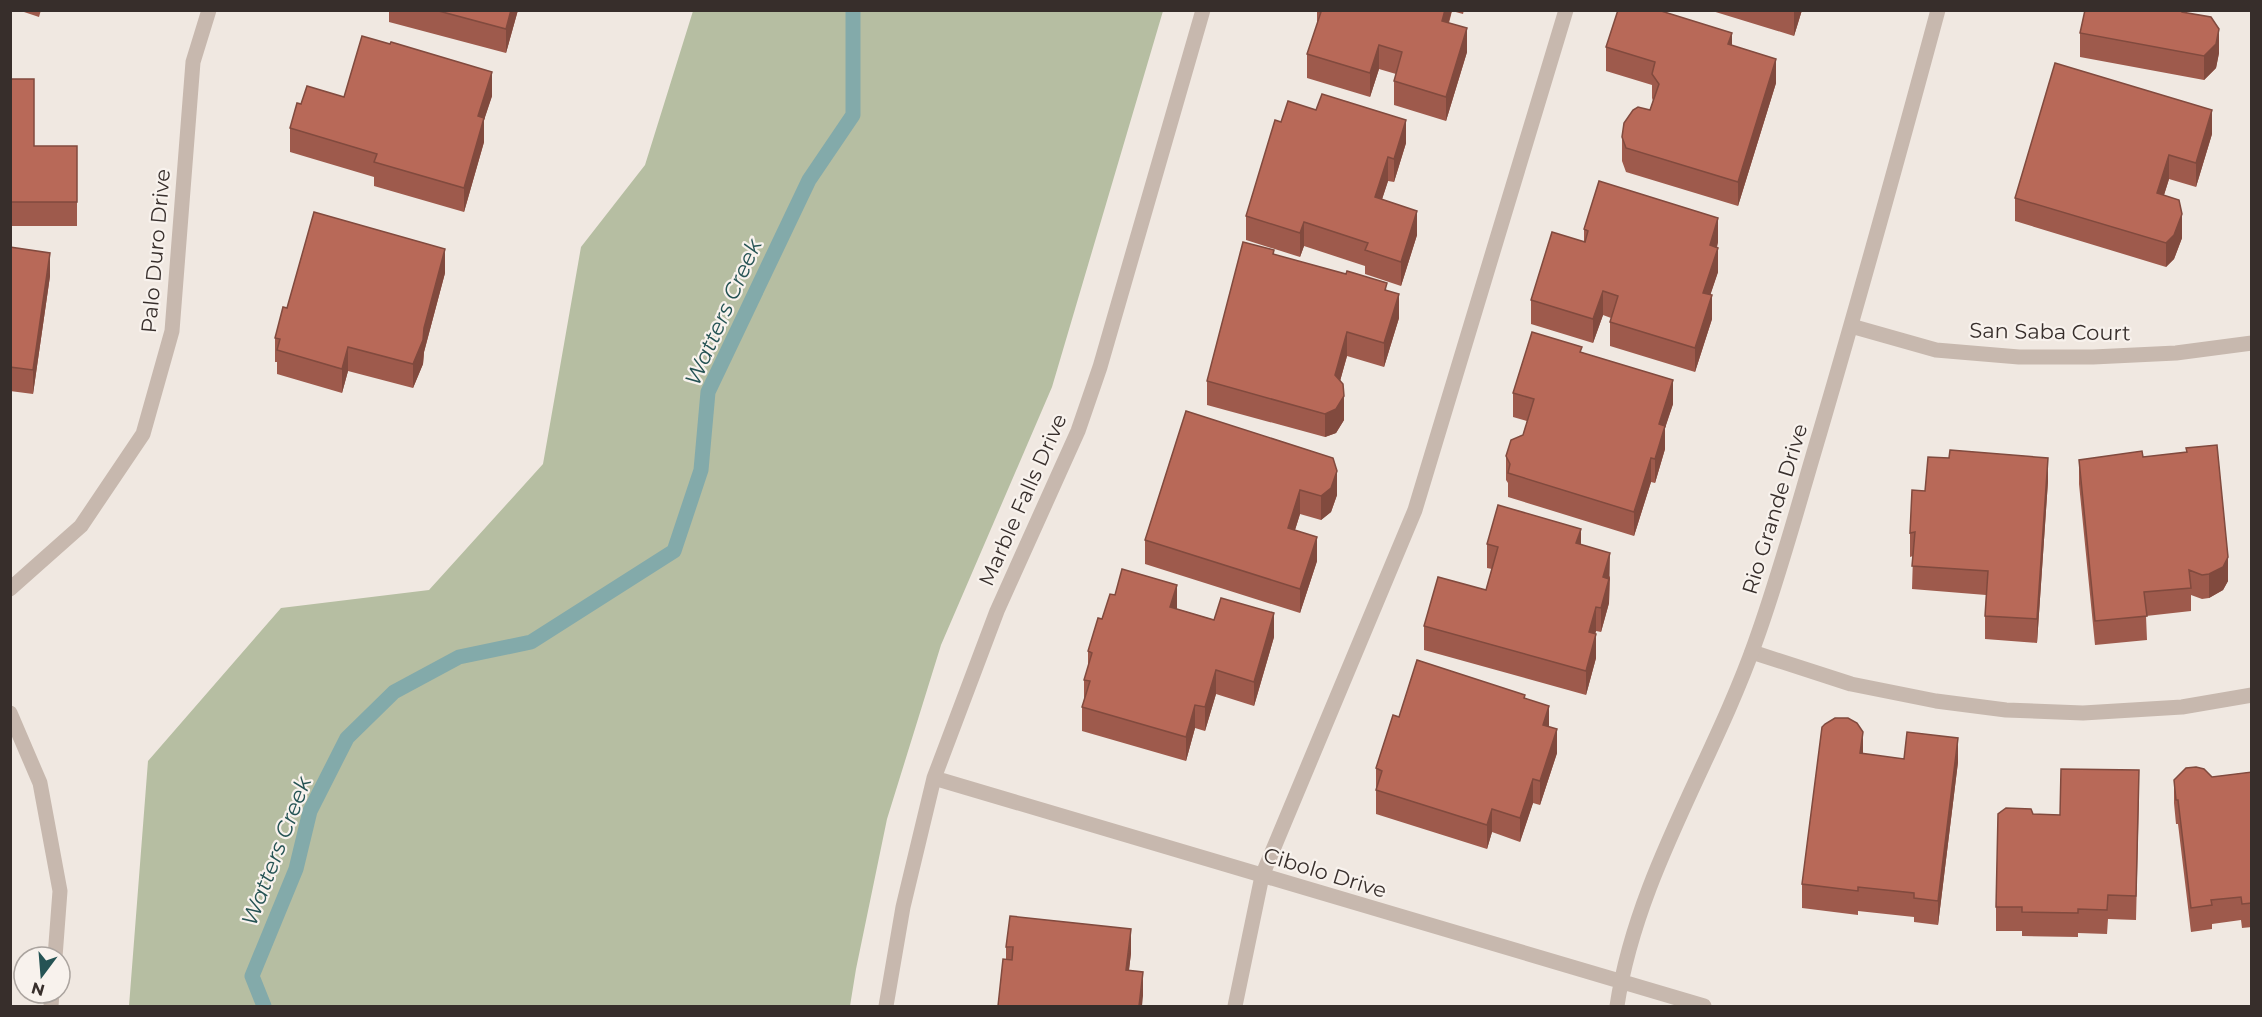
<svg xmlns="http://www.w3.org/2000/svg" width="2262" height="1017" font-family="Montserrat,sans-serif">
	<style>
		.green { fill: #b6bea2 }
		.lines { fill: none; stroke-linecap: round; stroke-linejoin: round }
		.stream { stroke: #83aaaa; stroke-width: 15 }
		.service { stroke: #c7b8ae; stroke-width: 15 }
		.minor { stroke: #c7b8ae; stroke-width: 15 }
		.wall { fill: #9e5a4c }
		.shaded-wall { fill: #814a3e }
		.building { fill: #b86958; stroke: #814a3e; stroke-width: 1.5 }
		.labels { text-anchor: middle; stroke-width: 4.5; stroke-linejoin: round; paint-order: stroke }
		.street-label { font-size: 21px; fill: #372e2b; stroke: #f8f2ed }
		.water-label { font-size: 22px; font-style: italic; fill: #255354; stroke: #f8f2ed }
	</style>
	<rect width="100%" height="100%" fill="#f0e8e1"/>
	<!-- green -->
	<path class="green" d="M693 11H1163L1052 387 941 645 887 819 856 969 850 1006H129L148 761 281 608 429 590 543 464 581 247 645 165Z"/>
	<g class="lines">
		<!-- stream -->
		<path class="stream" d="M264 1006 252 976 296 869 310 811 347 738 394 692 459 657 531 642 674 551 701 470 708 392 809 180 853 115V10"/>
		<!-- service -->
		<path class="service" d="M1752 652 1851 684 1936 701 2006 710 2083 713 2182 707 2252 695
			M1235 1006 1262 876 1415 510 1566 10"/>
		<!-- minor -->
		<path class="minor" d="M1851 326 1936 350 2019 357H2093L2176 353 2252 343
			M10 589 81 526 143 434 172 331 193 62 209 10
			M10 713 40 783 60 891 55 957
			M934 778 1704 1006
			M51 1006 52 993
			M886 1006 903 907 934 778 997 611 1078 431 1100 367 1203 10
			M1617 1006C1636 878 1712 764 1755 643 1780 574 1799 502 1820 432 1861 292 1900 151 1938 10"/>
	</g>
	<!-- wall -->
	<path class="wall" d="M18 10H41L39 17Z
		M389 10H518L506 53 389 22Z
		M1317 10H1464L1463 14 1452 11 1449 23 1467 52 1446 121 1394 105V81L1396 74 1379 69 1370 97 1307 78V54L1317 25Z
		M1709 10H1802L1794 36Z
		M2186 13 2219 53 2216 68 2204 80 2080 57V33Z
		M1732 46 1776 83 1738 206 1626 172 1622 161V137L1650 110 1653 101 1652 98V85L1606 71V47Z
		M10 79 34 146H77V226H10Z
		M492 96 484 120V142L464 212 374 186V177L290 152V128L301 104 344 97Z
		M1281 122 1406 143 1394 182 1388 181 1382 199 1417 235 1401 286 1365 274V266L1304 246 1300 257 1246 240V216Z
		M2212 134 2196 187 2169 179 2164 195 2182 238 2174 259 2166 267 2015 221V198Z
		M1584 229 1718 242 1717 248 1718 272 1710 295 1712 319 1695 372 1610 346V322L1611 318 1603 315 1593 343 1531 324V300L1584 241Z
		M10 247 50 276 33 394 10 391Z
		M1274 255 1387 290 1399 318 1384 367 1347 356 1340 381 1344 420 1336 433 1325 437 1207 405V381Z
		M445 273 424 352 423 364 413 388 348 371 342 393 277 374V362H275V338L287 308Z
		M1582 352 1673 404 1665 428V449L1655 483 1651 482 1634 536 1508 497V483L1506 480V456L1523 435 1527 421 1513 417V393Z
		M1186 411 1337 495 1331 512 1321 520 1300 514 1295 530 1317 561 1300 613 1145 564V540Z
		M2186 448 2228 581 2223 590 2209 598 2202 599 2191 595V611L2146 616 2147 640 2095 645 2079 484V460L2143 457 2186 453Z
		M2048 481 2037 643 1985 639V616L1986 595 1912 589 1913 556 1910 557V533L1925 491Z
		M1487 544 1581 545 1610 577 1609 603 1601 632 1596 631 1595 634 1596 658 1586 695 1424 650V626L1486 590 1492 569 1487 568Z
		M1177 609 1274 637 1254 706 1216 694 1205 731 1195 728 1186 761 1082 731V707L1084 700V680L1088 669V651L1102 619Z
		M1525 698 1549 727 1557 753 1540 805 1533 803 1520 842 1492 832 1487 849 1376 814V768L1399 717Z
		M2250 731H2252V763L2250 755Z
		M1863 754 1904 759 1958 762 1938 925 1914 922V917L1858 911V915L1802 908V884Z
		M2252 772V927L2242 928 2241 920 2212 924V929L2191 932 2178 824H2176L2174 803V780L2212 777Z
		M2139 794 2136 920 2108 919 2107 934 2078 933V937L2022 936V931H1996V907L2033 814 2060 815Z
		M1006 947 1131 953 1129 970 1143 996 1006 960Z"/>
	<!-- shaded-wall -->
	<path class="shaded-wall" d="M511 10H518L506 53V29Z
		M1445 10H1452L1442 45V21Z
		M1795 10H1802L1794 36V12Z
		M1467 28V52L1446 121V97Z
		M2219 29V53L2216 68 2204 80V56Z
		M1732 33V57L1728 44Z
		M1379 45V69L1370 97V73Z
		M1776 59V83L1738 206V182Z
		M492 72V96L484 120V142L464 212V188L478 116Z
		M2212 110V134L2196 187V163Z
		M1406 120V143L1394 182V159Z
		M2169 155V179L2157 217V193Z
		M1388 157V181L1375 221V197Z
		M1417 211V235L1401 286V262Z
		M2182 214V238L2174 259 2166 267V243Z
		M1718 218V242L1710 269V245Z
		M1304 222V246L1300 257V233Z
		M1718 248V272L1703 317V293Z
		M445 249V273L424 352 423 364 413 388V364Z
		M50 253V276L33 394V370Z
		M1603 291V315L1593 343V319Z
		M1399 294V318L1384 367V343Z
		M1712 295V319L1695 372V348Z
		M1347 332V356L1335 399V375Z
		M348 347V371L342 393V369Z
		M1673 380V404L1665 428V449L1655 483V459L1659 424Z
		M1344 396V420L1336 433 1325 437V414Z
		M1651 458V482L1634 536V512Z
		M2048 458V481L2037 643V619Z
		M1337 471V495L1331 512 1321 520V496Z
		M1300 490V514L1288 552V528Z
		M1581 529V553L1576 543Z
		M1317 537V561L1300 613V589Z
		M1610 553 1609 603 1601 632V608L1603 577Z
		M2228 557V581L2223 590 2209 598V574Z
		M1177 585V609L1170 607Z
		M1596 607V631L1589 656V632Z
		M1274 613V637L1254 706V682Z
		M1596 634V658L1586 695V671Z
		M1216 670V694L1205 731V707Z
		M1195 705V728L1186 761V737Z
		M1549 706V730L1543 725Z
		M1557 729V753L1540 805V781Z
		M1863 732V756L1860 753Z
		M1958 738V762L1938 925V901Z
		M1533 779V803L1520 842V818Z
		M1492 809V832L1487 849V825Z
		M1131 929V953L1126 994V970Z
		M1143 972V996L1142 1006H1139Z"/>
	<!-- building -->
	<path class="building" d="M435 10H511L506 29Z
		M1317 10H1445L1442 21 1467 28 1446 97 1394 81 1402 52 1379 45 1370 73 1307 54 1321 12Z
		M1618 10H1658L1732 33 1728 44 1776 59 1738 182 1626 148 1622 137 1624 123 1633 110 1638 107 1650 110 1659 84 1652 74 1655 62 1606 47Z
		M2085 10H2182V12L2211 17 2219 29 2216 44 2204 56 2080 33Z
		M362 36 390 44 391 42 492 72 478 116 484 118 464 188 374 162 377 154 290 128 297 103 301 104 307 86 344 97Z
		M2055 63 2212 110 2196 163 2169 155 2157 193 2179 200 2182 214 2174 235 2166 243 2015 198Z
		M10 79H34V146H77V202H10Z
		M1322 94 1406 120 1394 159 1388 157 1375 197 1417 211 1401 262 1365 250 1368 243 1304 222 1300 233 1246 216 1275 120 1281 122 1288 101 1316 110Z
		M1599 181 1718 218 1710 245 1718 248 1703 293 1712 295 1695 348 1610 322 1618 296 1603 291 1593 319 1531 300 1552 232 1585 242 1588 231 1584 229Z
		M314 212 445 249 424 328 423 340 413 364 348 347 342 369 277 350 280 339 275 338 283 307 287 308Z
		M1243 242 1274 250 1273 254 1346 274 1347 271 1387 283 1385 290 1399 294 1384 343 1347 332 1335 375 1343 384 1344 396 1336 409 1325 414 1207 381Z
		M10 247 50 253 33 370 10 367Z
		M1532 332 1582 347 1580 352 1673 380 1659 424 1665 426 1655 459 1651 458 1634 512 1508 473 1510 464 1506 456 1511 440 1523 435 1534 399 1513 393Z
		M1186 411 1333 458 1337 471 1331 488 1321 496 1300 490 1288 528 1317 537 1300 589 1145 540Z
		M2217 445 2228 557 2223 567 2209 574 2202 575 2189 570 2191 588 2144 592 2147 616 2095 621 2079 460 2142 451 2143 457 2187 452 2186 448Z
		M1950 450 2048 458 2037 619 1985 616 1988 571 1912 566 1915 532 1910 533 1912 490 1925 491 1928 457 1949 458Z
		M1498 505 1581 529 1576 543 1610 553 1603 577 1609 579 1601 608 1596 607 1589 632 1596 634 1586 671 1424 626 1438 577 1486 590 1498 547 1487 544Z
		M1122 569 1177 585 1170 607 1214 620 1221 598 1274 613 1254 682 1216 670 1205 707 1195 705 1186 737 1082 707 1090 681 1084 680 1092 653 1088 651 1098 618 1102 619 1110 594 1115 595Z
		M1417 660 1525 695 1524 698 1549 706 1543 725 1557 729 1540 781 1533 779 1520 818 1492 809 1487 825 1376 790 1382 771 1376 768 1393 715 1399 717Z
		M1835 718H1848L1857 723 1863 732 1860 753 1904 759 1907 732 1958 738 1938 901 1914 898V893L1858 887V891L1802 884 1822 727 1825 724Z
		M2196 767 2204 769 2212 777 2252 772V903L2242 904 2241 897 2211 900 2212 905 2191 908 2178 800H2176L2174 780 2186 768Z
		M2061 769 2139 770 2136 896 2108 895 2107 910 2078 909V913L2022 912V907H1996L1998 814 2006 808 2031 809 2033 814 2060 815Z
		M1010 916 1131 929 1126 970 1143 972 1139 1006H998L1003 959 1012 960 1013 947H1006Z"/>
	<g class="labels">
		<!-- street labels -->
		<g class="street-label">
			<text transform="translate(156 251) rotate(-85)" y="7">Palo Duro Drive</text>
			<text transform="translate(2050 332) rotate(1)" y="7">San Saba Court</text>
			<text transform="translate(1023 500) rotate(-66)" y="7">Marble Falls Drive</text>
			<text transform="translate(1775 509) rotate(-73)" y="7">Rio Grande Drive</text>
			<text transform="translate(1325 873) rotate(17)" y="7">Cibolo Drive</text>
		</g>
		<!-- water labels -->
		<g class="water-label">
			<text transform="translate(723 312) rotate(-66)" y="8">Watters Creek</text>
			<text transform="translate(276 851) rotate(-69)" y="8">Watters Creek</text>
		</g>
	</g>
	<!-- border -->
	<rect width="2262" height="1017" fill="none" stroke="#372e2b" stroke-width="24"/>
	<!-- north arrow -->
	<g transform="translate(42 975) rotate(196)"><circle r="28" fill="#f8f2ed" stroke="#aba49f" stroke-width="1.5"/>
	<path d="M0-4.5L10 22L0 15L-10 22Z" fill="#255354"/>
	<text y="-9" font-size="16" font-weight="bold" text-anchor="middle" fill="#372e2b">N</text>
	</g>
</svg>
